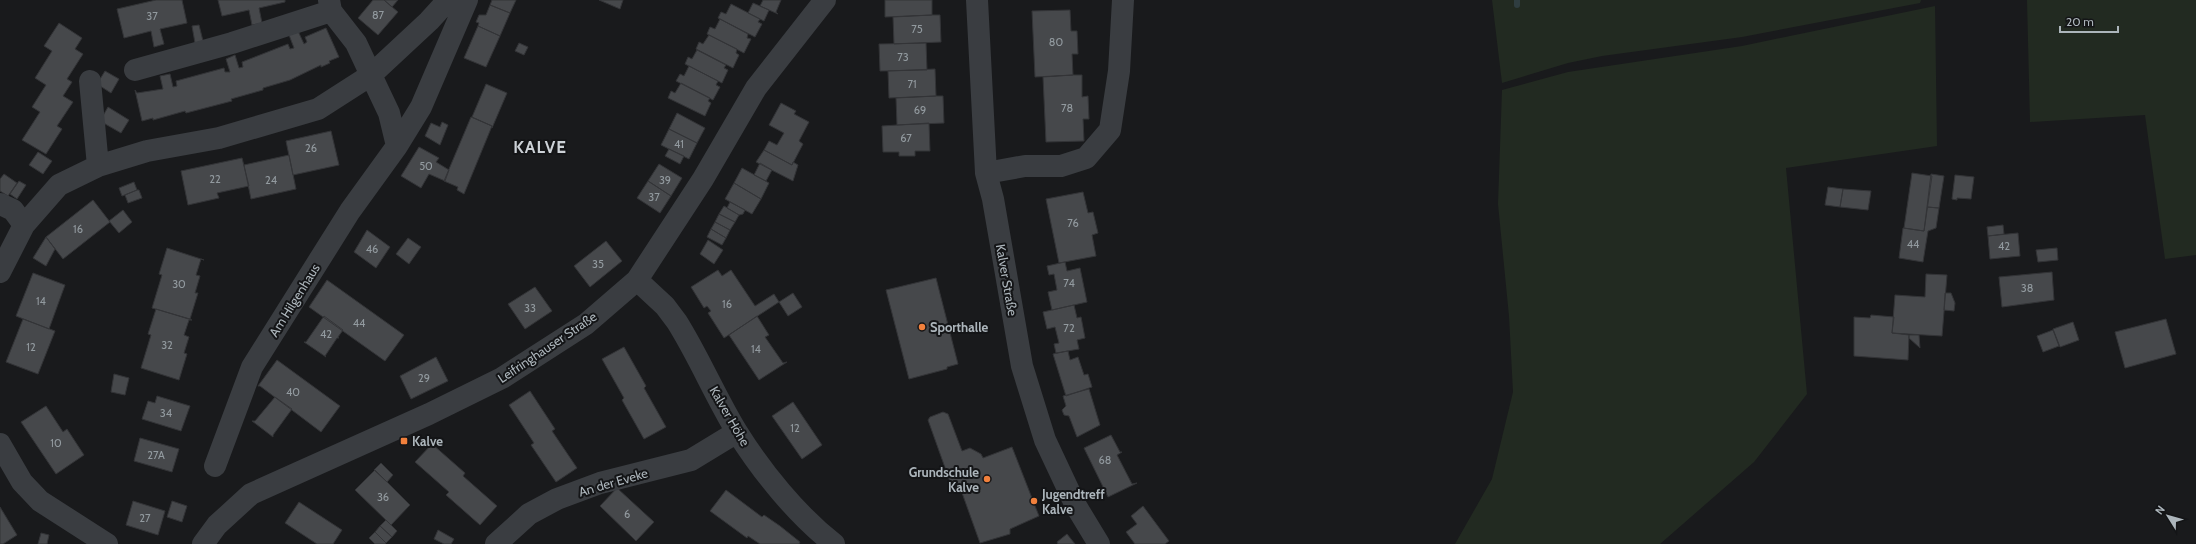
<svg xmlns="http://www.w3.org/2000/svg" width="2196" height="544" font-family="Cabin,sans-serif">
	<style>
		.green { fill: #222a21 }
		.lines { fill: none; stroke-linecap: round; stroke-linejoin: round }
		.stream { stroke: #2f3d40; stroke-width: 6 }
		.building { fill: #46484b; stroke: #333437 }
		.minor { stroke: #3a3d41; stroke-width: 22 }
		.poi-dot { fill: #f1803c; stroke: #141517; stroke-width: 1.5 }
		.labels { text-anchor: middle; stroke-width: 4; stroke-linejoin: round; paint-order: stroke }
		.number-label { font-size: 11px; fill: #929a9f }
		.street-label { font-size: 13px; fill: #acb5bb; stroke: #141517 }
		.poi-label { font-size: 13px; font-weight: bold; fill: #acb5bb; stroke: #141517; text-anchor: start }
		.district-label { font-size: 17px; font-weight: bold; letter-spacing: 1px; fill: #cdd2d7; stroke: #141517 }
	</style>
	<rect width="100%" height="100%" fill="#191a1c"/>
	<!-- green -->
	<path class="green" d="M1492 0H1921L1920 3 1742 37 1602 56 1568 63 1502 83Z
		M2027 0H2196V255L2165 259 2145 115 2030 122Z
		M1935 6 1937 146 1786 168 1807 394 1754 462 1660 544H1455L1492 479 1513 392 1509 316 1498 204 1502 90 1568 72 1742 46Z"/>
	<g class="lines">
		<!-- stream -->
		<path class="stream" d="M1517 5V0"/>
	</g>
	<!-- building -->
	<path class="building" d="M156 0H182L187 23 160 29 164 44 154 47 151 31 124 38 117 9Z
		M218 0H285V2L259 8 262 23 252 25 249 10 222 16Z
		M373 0H384L398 12 378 35 358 18Z
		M384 0H398L392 7Z
		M492 0H516L510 13 490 5Z
		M599 0H623L620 9Z
		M763 0H781L776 12 778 14 760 6Z
		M885 0H932V15L885 17Z
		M753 3 769 10 764 21 748 13Z
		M731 4 760 19 758 22 762 24 755 37 718 18 721 12 726 14Z
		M490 5 510 13 500 36 478 26 479 23 476 22 479 15H486Z
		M1070 10 1071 31H1077L1078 54H1072L1073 75 1035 77 1032 11Z
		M932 15H940L941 42 894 44 893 17Z
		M720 19 748 34 747 38 751 39 744 53 707 34 710 27 715 29Z
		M59 23 82 38 75 49 83 54 67 79 72 82 63 96 73 102 57 126 62 129 46 154 22 140 40 112 32 107 46 85 35 78 52 51 44 46Z
		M199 25 203 41 195 43 192 26Z
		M478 26 500 36 486 67 464 58Z
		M326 28 339 57 329 61 330 63 321 67V65L290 80 263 88V90L231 99 232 101 186 113 185 111 153 120V118L142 121 135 90 137 93 163 89 160 76 170 74 173 87 177 86 176 81 224 68 225 72H230L226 59 235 55 239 68 243 67 242 62 288 44 290 49 294 48 289 35 298 31 304 44 307 42 305 37Z
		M709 35 737 49 736 53 739 55 733 68 696 49 699 42 703 44Z
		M519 43 528 47 524 55 515 51Z
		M926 43 927 70 880 71 879 44Z
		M697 50 726 65 724 68 728 70 722 83 685 64 688 57 692 59Z
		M689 66 718 81 716 85 720 87 713 100 676 81 680 74 684 76Z
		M935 69 936 96 889 98 888 71Z
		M105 71 119 79 111 93 97 84Z
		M1073 75H1082V97L1088 96 1089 119H1083L1084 141 1046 142 1043 77Z
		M681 83 710 98 708 101 711 103 705 116 668 98 671 91 675 93Z
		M486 84 507 93 492 128V126L472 117Z
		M936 96H943L944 123 897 125 896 98Z
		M781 103 796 111 794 114 809 122 799 141 803 144 792 165 764 150 769 141 777 145 784 133 769 125Z
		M108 107 129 120 121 133 100 121Z
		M677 113 705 128 697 143 669 129Z
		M471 117 492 126 464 194 457 190 458 187 444 181Z
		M442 122 448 125 440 145 425 136 431 123 440 127Z
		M929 123 930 151H915V156H899V152H883L882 126Z
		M669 129 697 143 689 159 661 145Z
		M331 131 339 165 293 175 286 141Z
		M419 147 439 158 436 162 449 170 445 181 429 174 421 188 401 176Z
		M669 149 684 156 680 164 665 156Z
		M764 150 792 165 793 162 798 165 793 181 756 162Z
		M38 152 52 161 43 174 29 165Z
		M289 155 296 189 251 199 244 165Z
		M242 158 249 186 217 193 219 198 188 205 181 171Z
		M760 163 772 170 766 181 754 175Z
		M659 164 682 178 671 196 648 181Z
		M742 168 769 183 761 199 734 183Z
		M1912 173 1932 176 1924 231 1904 228Z
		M4 174 17 183 8 196 0 191V179Z
		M1931 174 1944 176 1939 208 1927 207Z
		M1955 175 1974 177 1971 199 1957 198V200L1952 199Z
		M19 181 26 185 17 199 10 194Z
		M648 181 671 196 660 213 637 198Z
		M134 182 137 190 122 196 119 188Z
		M734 183 761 199 752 214 725 199Z
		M1828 187 1843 189 1840 207 1825 205Z
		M1843 189 1871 191 1868 210 1840 207Z
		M137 190H139L142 198 128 203 125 195Z
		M1083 192 1088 213 1093 212 1098 233 1092 235 1096 256 1059 263 1046 199Z
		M93 200 110 222 63 259 46 237Z
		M730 202 745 210 743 214 739 215 727 208Z
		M724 206 739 215 735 222 719 214Z
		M1927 207 1939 208 1936 228 1928 231 1923 262 1899 258 1903 228 1924 231Z
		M123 210 132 222 119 233 109 221Z
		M719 214 735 222 730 230 715 222Z
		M715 222 730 230 726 238 711 229Z
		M2003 225 2004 234 1988 236 1987 227Z
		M711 229 726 238 722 245 707 237Z
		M367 230 390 247 376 268 354 252Z
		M2018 233 2020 256 1990 259 1988 236Z
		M46 237 55 249 46 266 33 258Z
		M408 238 421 247 409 264 396 254Z
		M708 240 723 250 714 264 700 254Z
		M606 241 622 261 590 287 574 266Z
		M167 248 204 260 201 259 196 275 200 276 195 293H198L190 319 152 308 162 275 159 274Z
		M2057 248 2058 260 2038 262 2036 250Z
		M1065 262 1067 271 1080 268 1087 302 1052 310 1048 292 1057 290 1054 274 1049 275 1047 266Z
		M718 270 722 276 731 270 755 306 774 294 779 302 724 338 708 313 711 311 707 306 704 308 691 287Z
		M2052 272 2054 300 2002 307 1999 277Z
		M33 273 65 285 49 329 16 316Z
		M1926 274 1947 275 1942 336 1892 333 1895 295 1925 297Z
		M936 278 958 364 947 367V369L909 379 886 290Z
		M327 280 404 335 385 361 309 307Z
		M535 287 552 311 525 329 508 304Z
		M793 293 802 307 788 316 779 302Z
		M1945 293H1951L1955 303 1954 311 1944 310Z
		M1074 305 1077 318 1081 317 1085 338 1077 340 1079 349 1056 353 1054 344 1059 343 1055 327 1047 329 1043 312Z
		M156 309 192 320H189L184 335 189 337 184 353 187 354 179 380 141 368 151 335 148 334Z
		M1871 315 1894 317 1892 333 1909 335 1908 360 1854 356V317L1870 318Z
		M324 316 343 330 338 337 339 338H337L325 356 326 357 304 342H306Z
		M757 316 769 335 765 337 783 363 787 362 759 380 729 335Z
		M23 319 55 331 38 374 6 362Z
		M2166 319 2176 354 2125 368 2115 332Z
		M2073 322 2079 340 2060 347 2053 329Z
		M2053 330 2059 346 2043 352 2037 336Z
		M1909 335H1919L1920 348 1909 338Z
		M624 347 646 386 644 388 666 427 644 439 622 400 624 398 602 359Z
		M1068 351 1070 360 1078 357 1084 375 1088 374 1092 387 1066 396 1053 354Z
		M436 357 448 381 411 399 400 376Z
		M277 360 340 406 321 432 260 386H258Z
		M114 374 129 378 125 395 111 392Z
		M1089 389 1100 425 1077 437 1069 416 1064 415 1062 410 1066 406 1063 396Z
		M530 391 555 429 552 431 577 468 556 482 531 445 534 443 509 405Z
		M157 396 190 406 181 431 142 419 148 401 155 403Z
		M275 397 292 409 273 435V437L252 421H255Z
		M793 402 822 445 802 459 772 416Z
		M46 406 63 432 67 429 84 455 56 474 21 422Z
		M943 412 948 414 962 451 970 448 981 454 983 458 1012 447 1039 516 1010 529V534L980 543 961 490H953L928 420 930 417Z
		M1111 435 1120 452H1122L1117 455 1132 484 1137 483 1108 497 1084 448Z
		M140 438 179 449 172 472 134 461Z
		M432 444 465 473 463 476 497 506 480 525 446 495 449 492 415 462Z
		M381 463 393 475 387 482 374 470Z
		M375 470 410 505 391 525 355 490Z
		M617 488 654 522 636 541 600 506Z
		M726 490 762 517 764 515 780 526 800 542 799 544H760L748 536 747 538 710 511Z
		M133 501 165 511 158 535 126 525Z
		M172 501 187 506 182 522 167 517Z
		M299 502 342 530 333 544H317L285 523Z
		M1143 506 1169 541 1165 544H1135L1126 532 1137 524 1131 516Z
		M0 507 17 535 3 544H0Z
		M386 520 397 531 392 537 380 526Z
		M380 526 392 537 386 543 375 532Z
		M438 530 454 539 451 544H444L434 539Z
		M375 532 386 543 385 544H375L369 538Z
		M41 533 49 535 47 544H38Z
		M1067 534 1075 544H1058L1057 542Z"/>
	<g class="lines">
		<!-- minor -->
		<path class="minor" d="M448 0 429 21 371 75 389 113 397 146 421 107 467 0
			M977 0 986 173 993 199 1022 366 1045 440 1076 506 1099 544
			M135 70 232 43 331 11
			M90 81 98 166
			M986 173 1025 166H1061L1086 158 1110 130 1119 71 1123 0
			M0 204 13 210 24 225
			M0 272 24 225 59 185 98 166 147 151 219 138 318 109 371 75 356 43 331 11 329 0
			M637 280 665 306 677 322C699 357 715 396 737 432 762 472 797 515 834 544
			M0 444 22 482 40 501 107 544
			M215 466 252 367 350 211 397 146
			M203 544 217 525 251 494 429 414 502 378 586 324 637 280 703 179 756 88 825 0
			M496 544 529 514 557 499 600 483 691 460 737 432"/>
	</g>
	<!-- markers -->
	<g class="poi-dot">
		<circle cx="922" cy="327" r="4"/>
		<rect x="400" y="437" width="8" height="8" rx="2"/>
		<circle cx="987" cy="479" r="4"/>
		<circle cx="1034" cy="501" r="4"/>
	</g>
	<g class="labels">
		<!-- number labels -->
		<g class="number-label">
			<text x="378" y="19">87</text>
			<text x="152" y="20">37</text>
			<text x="917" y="33">75</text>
			<text x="1056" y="46">80</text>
			<text x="903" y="61">73</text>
			<text x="912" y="88">71</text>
			<text x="1067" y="112">78</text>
			<text x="920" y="114">69</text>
			<text x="906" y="142">67</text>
			<text x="679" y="148">41</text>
			<text x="311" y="152">26</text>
			<text x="426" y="170">50</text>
			<text x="215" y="183">22</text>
			<text x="271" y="184">24</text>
			<text x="665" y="184">39</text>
			<text x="654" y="201">37</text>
			<text x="1073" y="227">76</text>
			<text x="78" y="233">16</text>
			<text x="1913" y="248">44</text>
			<text x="2004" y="250">42</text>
			<text x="372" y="253">46</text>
			<text x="598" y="268">35</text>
			<text x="1069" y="287">74</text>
			<text x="179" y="288">30</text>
			<text x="2027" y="292">38</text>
			<text x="41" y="305">14</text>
			<text x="727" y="308">16</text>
			<text x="530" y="312">33</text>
			<text x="359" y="327">44</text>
			<text x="1069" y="332">72</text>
			<text x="326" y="338">42</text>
			<text x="167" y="349">32</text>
			<text x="31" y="351">12</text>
			<text x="756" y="353">14</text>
			<text x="424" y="382">29</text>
			<text x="293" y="396">40</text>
			<text x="166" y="417">34</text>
			<text x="795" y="432">12</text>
			<text x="56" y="447">10</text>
			<text x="156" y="459">27A</text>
			<text x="1105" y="464">68</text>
			<text x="383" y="501">36</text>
			<text x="627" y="518">6</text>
			<text x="145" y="522">27</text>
		</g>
		<!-- street labels -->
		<g class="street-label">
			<text transform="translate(1007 280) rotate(80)" y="5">Kalver Straße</text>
			<text transform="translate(294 300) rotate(-58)" y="5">Am Hilgenhaus</text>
			<text transform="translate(547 347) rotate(-34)" y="5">Leifringhauser Straße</text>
			<text transform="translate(730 416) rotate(60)" y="5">Kalver Höhe</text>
			<text transform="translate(613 482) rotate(-16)" y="5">An der Eveke</text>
		</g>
		<!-- poi labels -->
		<g class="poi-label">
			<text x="930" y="332">Sporthalle</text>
			<text x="412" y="446">Kalve</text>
			<text x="979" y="477" text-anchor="end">Grundschule<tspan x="979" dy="15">Kalve</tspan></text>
			<text x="1042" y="499">Jugendtreff<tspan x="1042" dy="15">Kalve</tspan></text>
		</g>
		<!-- district labels -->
		<g class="district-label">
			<text x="540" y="153">KALVE</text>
		</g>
	</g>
	<!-- north arrow -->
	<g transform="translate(2168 516) rotate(307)" stroke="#141517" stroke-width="3" paint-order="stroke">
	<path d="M0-3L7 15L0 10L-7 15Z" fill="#acb5bb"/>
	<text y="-6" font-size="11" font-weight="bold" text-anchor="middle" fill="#acb5bb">N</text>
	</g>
	<!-- scale -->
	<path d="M2060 26v6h58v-6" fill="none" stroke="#acb5bb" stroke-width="2"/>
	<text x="2066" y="26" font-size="12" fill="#acb5bb" stroke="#141517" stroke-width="3" paint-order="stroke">20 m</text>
</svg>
